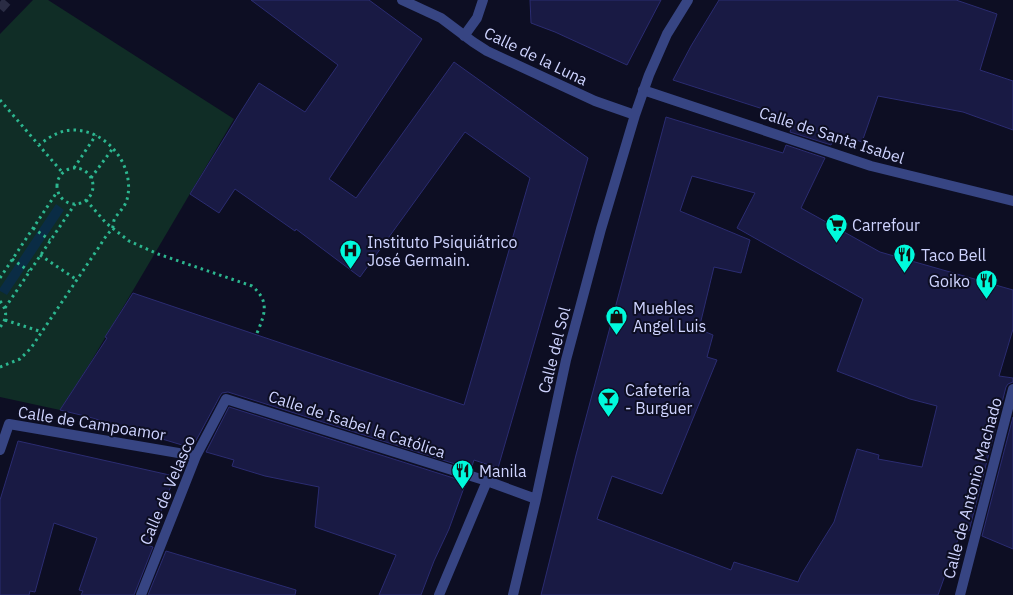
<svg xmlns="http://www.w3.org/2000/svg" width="1013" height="595" font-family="'IBM Plex Sans',sans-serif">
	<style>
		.green { fill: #102d26 }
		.water { fill: #0a2c45 }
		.building { fill: #191a44; stroke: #2b2c71; fill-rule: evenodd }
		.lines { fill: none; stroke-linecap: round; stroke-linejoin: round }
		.street-tunnel { stroke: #2a2c44; stroke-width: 10; stroke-dasharray: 10 5; stroke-linecap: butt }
		.path { stroke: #2cb68f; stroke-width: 3; stroke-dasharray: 2.5 4; stroke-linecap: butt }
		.street { stroke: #374583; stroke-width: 10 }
		.labels { text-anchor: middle; stroke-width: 4; stroke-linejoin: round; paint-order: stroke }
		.street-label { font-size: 16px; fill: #cfd4ff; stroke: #0d0e23 }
		.poi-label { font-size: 16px; fill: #cfd4ff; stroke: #0d0e23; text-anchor: start }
	</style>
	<rect width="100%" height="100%" fill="#0d0e23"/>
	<!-- green -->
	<path class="green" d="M33 0H48L234 119 89 365 60 410 0 397V34Z"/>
	<!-- water -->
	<path class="water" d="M56 204 64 210 7 295 0 291V288Z"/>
	<!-- building -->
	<path class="building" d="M251 0H369L422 39 329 179 356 198 454 62 588 158 498 468 474 460 471 469 228 392 222 393 220 396 192 448 89 417 60 410 107 338 105 337 133 293 464 405 530 178 465 132 360 277 296 229 295 231 235 189 219 213 190 194 238 116 259 83 305 112 338 65Z
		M530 0H661L627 65 555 32 531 23Z
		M719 0H956L997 14 980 70 1013 81V130L963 112 878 96 862 142 837 133 831 145 790 132 794 119 673 80 691 46Z
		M666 117 783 153 786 145 825 158 801 208 880 252 1013 290V329L999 376 1013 378V382L1008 384 1006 387 969 531 962 528 938 595H541L576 455ZM692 176 755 193 737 228 863 299 837 371 910 399 937 406 922 467 878 459 879 455 857 449 834 522 801 575 798 582 734 562 731 570 597 519 612 476 662 494 717 360 707 357 713 335 699 329 714 267 741 273 750 240 680 211Z
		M229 407 466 482 449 529 434 561 421 595H379L396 555 315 527 319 487 265 476 232 466 234 460 206 452Z
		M1013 417V549L982 536Z
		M18 441 174 476 171 486 147 545 153 547 134 595H81L83 591 79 590 97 538 54 523 35 592 30 591 29 595H0V500Z
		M166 551 296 590 295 595H148Z"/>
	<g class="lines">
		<!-- street-tunnel -->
		<path class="street-tunnel" d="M0 9 8 0"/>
		<!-- path -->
		<path class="path" d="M0 100 62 172
			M74 168 96 135
			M57 186a18 18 0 1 1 36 0a18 18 0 1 1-36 0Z
			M91 178 113 148
			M86 200 106 223 129 241 158 254 252 286C270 301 265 314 257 333
			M33 228 50 240
			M40 255 77 280
			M12 259 29 271
			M0 278 57 192
			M0 301C7 310 8 318 0 327
			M5 308 75 204
			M5 320 42 332
			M0 367 20 359 31 348 101 244C104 238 108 234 112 229 114 225 113 221 115 218 121 209 126 207 128 195 133 163 106 130 73 130 60 130 49 137 39 145"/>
		<!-- street -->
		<path class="street" d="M402 0 441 18 473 42 487 51 595 101 635 115
			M464 36 477 18 483 0
			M643 90 871 166 1013 201
			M0 450 9 424 196 456
			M141 595 196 456 226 399 487 481 536 499
			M439 595 487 481
			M513 595 536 499 566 360 601 229 635 115 649 75 667 34 688 0
			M960 595 1013 389"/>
	</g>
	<!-- icons -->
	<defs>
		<symbol id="supermarket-pin" viewBox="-11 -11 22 30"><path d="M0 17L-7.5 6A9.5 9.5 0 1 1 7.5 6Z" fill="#00fadc" stroke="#0d0e23"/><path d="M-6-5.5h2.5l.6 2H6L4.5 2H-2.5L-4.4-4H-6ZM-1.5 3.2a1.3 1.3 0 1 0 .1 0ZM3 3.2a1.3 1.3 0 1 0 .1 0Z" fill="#111"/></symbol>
		<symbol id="hospital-pin" viewBox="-11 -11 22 30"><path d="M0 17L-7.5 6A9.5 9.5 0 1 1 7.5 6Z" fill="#00fadc" stroke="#0d0e23"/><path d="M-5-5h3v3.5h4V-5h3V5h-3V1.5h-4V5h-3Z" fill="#111"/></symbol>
		<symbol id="restaurant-pin" viewBox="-11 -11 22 30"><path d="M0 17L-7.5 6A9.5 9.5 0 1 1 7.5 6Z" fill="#00fadc" stroke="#0d0e23"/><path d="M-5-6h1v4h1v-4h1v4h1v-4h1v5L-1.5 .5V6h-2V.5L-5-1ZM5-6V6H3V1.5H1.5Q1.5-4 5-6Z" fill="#111"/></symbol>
		<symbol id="shop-pin" viewBox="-11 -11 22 30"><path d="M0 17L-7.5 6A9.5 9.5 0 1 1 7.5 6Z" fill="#00fadc" stroke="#0d0e23"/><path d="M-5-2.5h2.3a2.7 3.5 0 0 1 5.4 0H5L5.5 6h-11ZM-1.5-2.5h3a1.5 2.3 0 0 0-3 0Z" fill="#111"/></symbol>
		<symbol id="bar-pin" viewBox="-11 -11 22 30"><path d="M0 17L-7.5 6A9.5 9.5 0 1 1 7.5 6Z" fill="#00fadc" stroke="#0d0e23"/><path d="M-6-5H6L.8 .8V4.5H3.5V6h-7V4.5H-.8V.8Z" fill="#111"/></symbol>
	</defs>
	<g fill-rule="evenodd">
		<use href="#supermarket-pin" x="824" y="212" width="25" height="34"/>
		<use href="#hospital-pin" x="338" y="238" width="25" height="34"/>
		<use href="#restaurant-pin" x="892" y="242" width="25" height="34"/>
		<use href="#restaurant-pin" x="974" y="268" width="25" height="34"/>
		<use href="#shop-pin" x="604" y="304" width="25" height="34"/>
		<use href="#bar-pin" x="596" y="386" width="25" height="34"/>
		<use href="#restaurant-pin" x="450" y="458" width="25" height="34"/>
	</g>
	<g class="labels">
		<!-- street labels -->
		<g class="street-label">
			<text transform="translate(536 56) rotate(26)" y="6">Calle de la Luna</text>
			<text transform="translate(832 135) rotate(18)" y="6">Calle de Santa Isabel</text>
			<text transform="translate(554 350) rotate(-76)" y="6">Calle del Sol</text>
			<text transform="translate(92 423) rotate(9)" y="6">Calle de Campoamor</text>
			<text transform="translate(357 424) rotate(18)" y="6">Calle de Isabel la Católica</text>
			<text transform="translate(972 488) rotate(-75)" y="6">Calle de Antonio Machado</text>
			<text transform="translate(167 490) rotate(-67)" y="6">Calle de Velasco</text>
		</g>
		<!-- poi labels -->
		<g class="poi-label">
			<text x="852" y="231">Carrefour</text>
			<text x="367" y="248">Instituto Psiquiátrico<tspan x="367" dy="18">José Germain.</tspan></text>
			<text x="921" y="261">Taco Bell</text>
			<text x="970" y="287" text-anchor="end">Goiko</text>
			<text x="633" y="314">Muebles<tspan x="633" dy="18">Angel Luis</tspan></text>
			<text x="625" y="396">Cafetería<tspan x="625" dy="18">- Burguer</tspan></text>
			<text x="479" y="477">Manila</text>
		</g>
	</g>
</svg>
